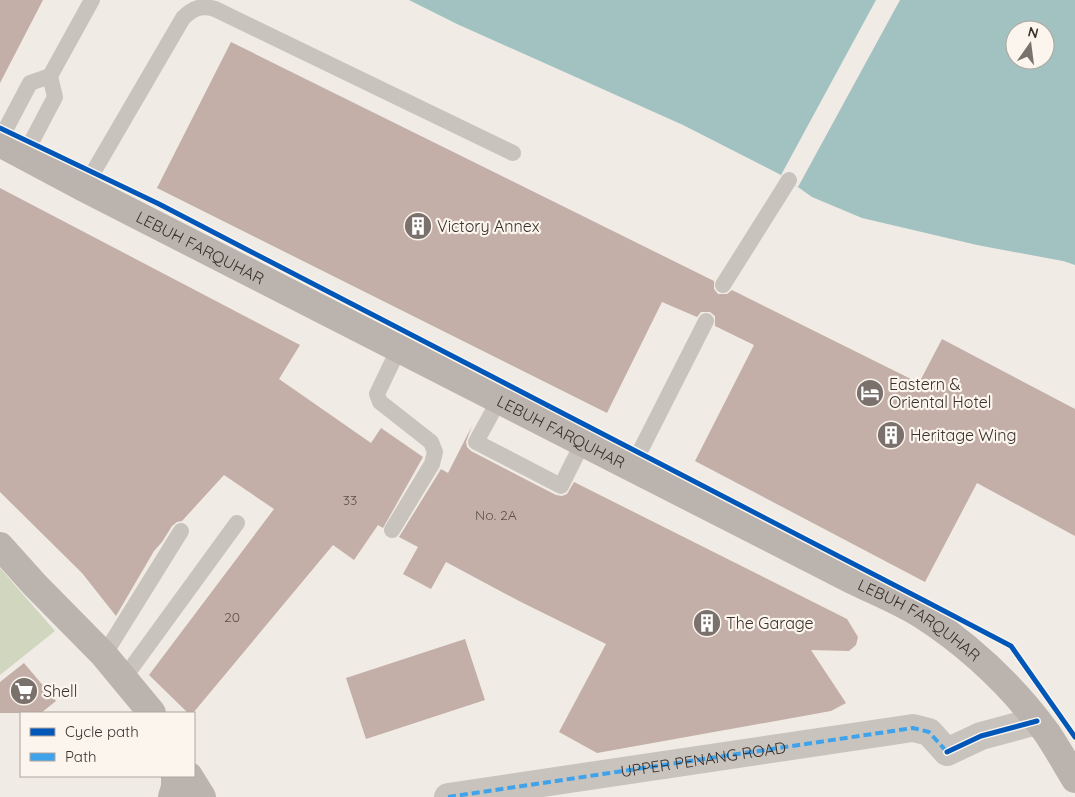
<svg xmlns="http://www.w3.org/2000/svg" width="1075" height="797" font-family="Quicksand,sans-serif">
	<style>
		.green { fill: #d1d6bf }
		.water { fill: #a1c2c1; fill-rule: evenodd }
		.pier { fill: #f0ebe5 }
		.building { fill: #c3afa7 }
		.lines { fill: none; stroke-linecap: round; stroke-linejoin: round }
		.lane { stroke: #c9c3be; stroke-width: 16 }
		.street { stroke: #c9c3be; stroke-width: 28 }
		.secondary { stroke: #bab3ae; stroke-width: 28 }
		.quiet { stroke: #3fa3eb; stroke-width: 4; stroke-dasharray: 8 4; stroke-linecap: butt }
		.cycleway-casing { stroke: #fbf5ee; stroke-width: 8 }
		.cycleway { stroke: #0057b8; stroke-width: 5 }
		.labels { text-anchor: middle; stroke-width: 4.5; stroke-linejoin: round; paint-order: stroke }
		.number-label { font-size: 14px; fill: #5d504a }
		.poi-label { font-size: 16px; fill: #3b302b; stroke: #fbf5ee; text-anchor: start }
		.street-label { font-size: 16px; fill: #3b302b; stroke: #fbf5ee }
	</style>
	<rect width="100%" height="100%" fill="#f0ebe5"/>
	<!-- green -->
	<path class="green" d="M0 568 55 631 0 675Z"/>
	<!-- water -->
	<path class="water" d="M409 0H1075V265L1063 261 977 245 862 218 812 197 781 175 683 125 457 24ZM1015 30H1045V60H1015Z"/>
	<!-- pier -->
	<path class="pier" d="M876 0H900L798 187 781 175Z"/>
	<!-- building -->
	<path class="building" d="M0 0H43L0 83Z
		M231 42 714 281V289L718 294H727L732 290 919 383 942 339 1075 409V536L977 483 925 582 695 461 754 345 715 326V316L710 312H701L697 317 662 302 607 413 157 188Z
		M0 188 300 345 279 379 371 443 381 428 423 457 383 528 378 525 354 560 333 545 193 713H188L149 675 274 509 224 475 182 521 177 522 172 526 162 542 154 551 116 616 82 573 0 492Z
		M472 426 466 442 467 447 471 451 556 495 562 496 567 494 574 482 847 619 858 637 856 645 849 651 811 650 846 703 831 711 597 753 559 732 606 644 519 601 446 562 431 589 403 574 418 547 399 537 441 469 448 473Z
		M465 639 485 700 366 739 346 678Z
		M24 663 56 701 41 713H0V682Z"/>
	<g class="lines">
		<!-- lane -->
		<path class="lane" d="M0 140 30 83 50 76
			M24 156 55 97 50 76 92 0
			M84 188 183 18C193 8 201 5 215 9L513 153
			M723 285 789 180
			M499 400 476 442 561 486 583 442
			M632 467 706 321
			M392 530 432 464 435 452 431 442 380 402 377 394 399 348
			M104 655 181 531
			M124 678 237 523"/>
		<!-- street -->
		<path class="street" id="s1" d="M448 797 913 728 929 732 947 752 981 736 1037 721"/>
		<!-- secondary -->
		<g class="secondary">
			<path id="s2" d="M0 143 84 188 850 579C874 591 900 601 922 615 970 646 1013 687 1047 733 1057 748 1066 764 1075 779"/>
			<path d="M0 546 35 585 104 655 152 713"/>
			<path d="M189 776 202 797"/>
			<path d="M172 797 175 787V776"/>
		</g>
		<!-- quiet -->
		<path class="quiet" d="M448 797 913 728 929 732 947 752"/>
		<defs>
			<path id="cycleway" d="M0 128 159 204 927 602 1011 646 1075 737
				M947 752 981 736 1037 721"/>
		</defs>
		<!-- cycleway casing -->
		<use href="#cycleway" class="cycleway-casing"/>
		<!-- cycleway -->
		<use href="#cycleway" class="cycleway"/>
	</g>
	<!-- icons -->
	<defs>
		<symbol id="building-disc" viewBox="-11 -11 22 22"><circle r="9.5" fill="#7a716c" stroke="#fbf5ee"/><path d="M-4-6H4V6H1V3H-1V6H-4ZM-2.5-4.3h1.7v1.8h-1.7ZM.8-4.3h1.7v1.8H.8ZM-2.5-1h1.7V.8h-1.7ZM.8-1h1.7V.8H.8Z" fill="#fff"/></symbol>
		<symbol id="hotel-disc" viewBox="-11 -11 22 22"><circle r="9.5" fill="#7a716c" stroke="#fbf5ee"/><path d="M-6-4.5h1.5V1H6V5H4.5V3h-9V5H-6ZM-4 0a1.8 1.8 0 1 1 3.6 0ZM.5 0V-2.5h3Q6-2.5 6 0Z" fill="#fff"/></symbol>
		<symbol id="supermarket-disc" viewBox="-11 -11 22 22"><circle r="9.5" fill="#7a716c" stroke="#fbf5ee"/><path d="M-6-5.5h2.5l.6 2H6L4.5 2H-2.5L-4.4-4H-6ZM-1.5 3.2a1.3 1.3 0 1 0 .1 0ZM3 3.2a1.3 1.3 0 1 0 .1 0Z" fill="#fff"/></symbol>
	</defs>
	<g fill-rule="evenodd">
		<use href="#building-disc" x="402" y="210" width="32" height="32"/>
		<use href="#hotel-disc" x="854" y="377" width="32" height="32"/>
		<use href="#building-disc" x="875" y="419" width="32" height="32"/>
		<use href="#building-disc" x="691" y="607" width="32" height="32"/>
		<use href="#supermarket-disc" x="8" y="675" width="32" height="32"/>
	</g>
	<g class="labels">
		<!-- number labels -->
		<g class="number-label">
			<text x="350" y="505">33</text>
			<text x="496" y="520">No. 2A</text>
			<text x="232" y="622">20</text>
		</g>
		<!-- poi labels -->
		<g class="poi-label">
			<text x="437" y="232">Victory Annex</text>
			<text x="889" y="390">Eastern &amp;<tspan x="889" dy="18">Oriental Hotel</tspan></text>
			<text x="910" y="441">Heritage Wing</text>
			<text x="726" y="629">The Garage</text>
			<text x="43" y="697">Shell</text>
		</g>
		<!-- street labels -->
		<g class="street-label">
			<text dy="6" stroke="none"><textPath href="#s2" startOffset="226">LEBUH FARQUHAR</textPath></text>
			<text dy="6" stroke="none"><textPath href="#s2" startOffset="631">LEBUH FARQUHAR</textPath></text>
			<text dy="6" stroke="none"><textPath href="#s2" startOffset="1036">LEBUH FARQUHAR</textPath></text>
			<text dy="6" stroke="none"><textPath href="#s1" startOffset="258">UPPER PENANG ROAD</textPath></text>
		</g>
	</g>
	<!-- legend -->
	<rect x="20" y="712" width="175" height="65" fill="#fbf5ee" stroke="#aea6a0"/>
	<rect x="30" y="728" width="25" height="8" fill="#0057b8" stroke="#aea6a0"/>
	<text x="65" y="737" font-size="15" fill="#3b302b">Cycle path</text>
	<rect x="30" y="753" width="25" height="8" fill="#3fa3eb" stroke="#aea6a0"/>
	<text x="65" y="762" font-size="15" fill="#3b302b">Path</text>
	<!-- north arrow -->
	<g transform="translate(1030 45) rotate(14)"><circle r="24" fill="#fbf5ee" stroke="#aea6a0"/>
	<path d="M0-4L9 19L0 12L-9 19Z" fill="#7a716c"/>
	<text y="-8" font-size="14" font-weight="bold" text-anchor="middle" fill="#3b302b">N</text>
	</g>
</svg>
